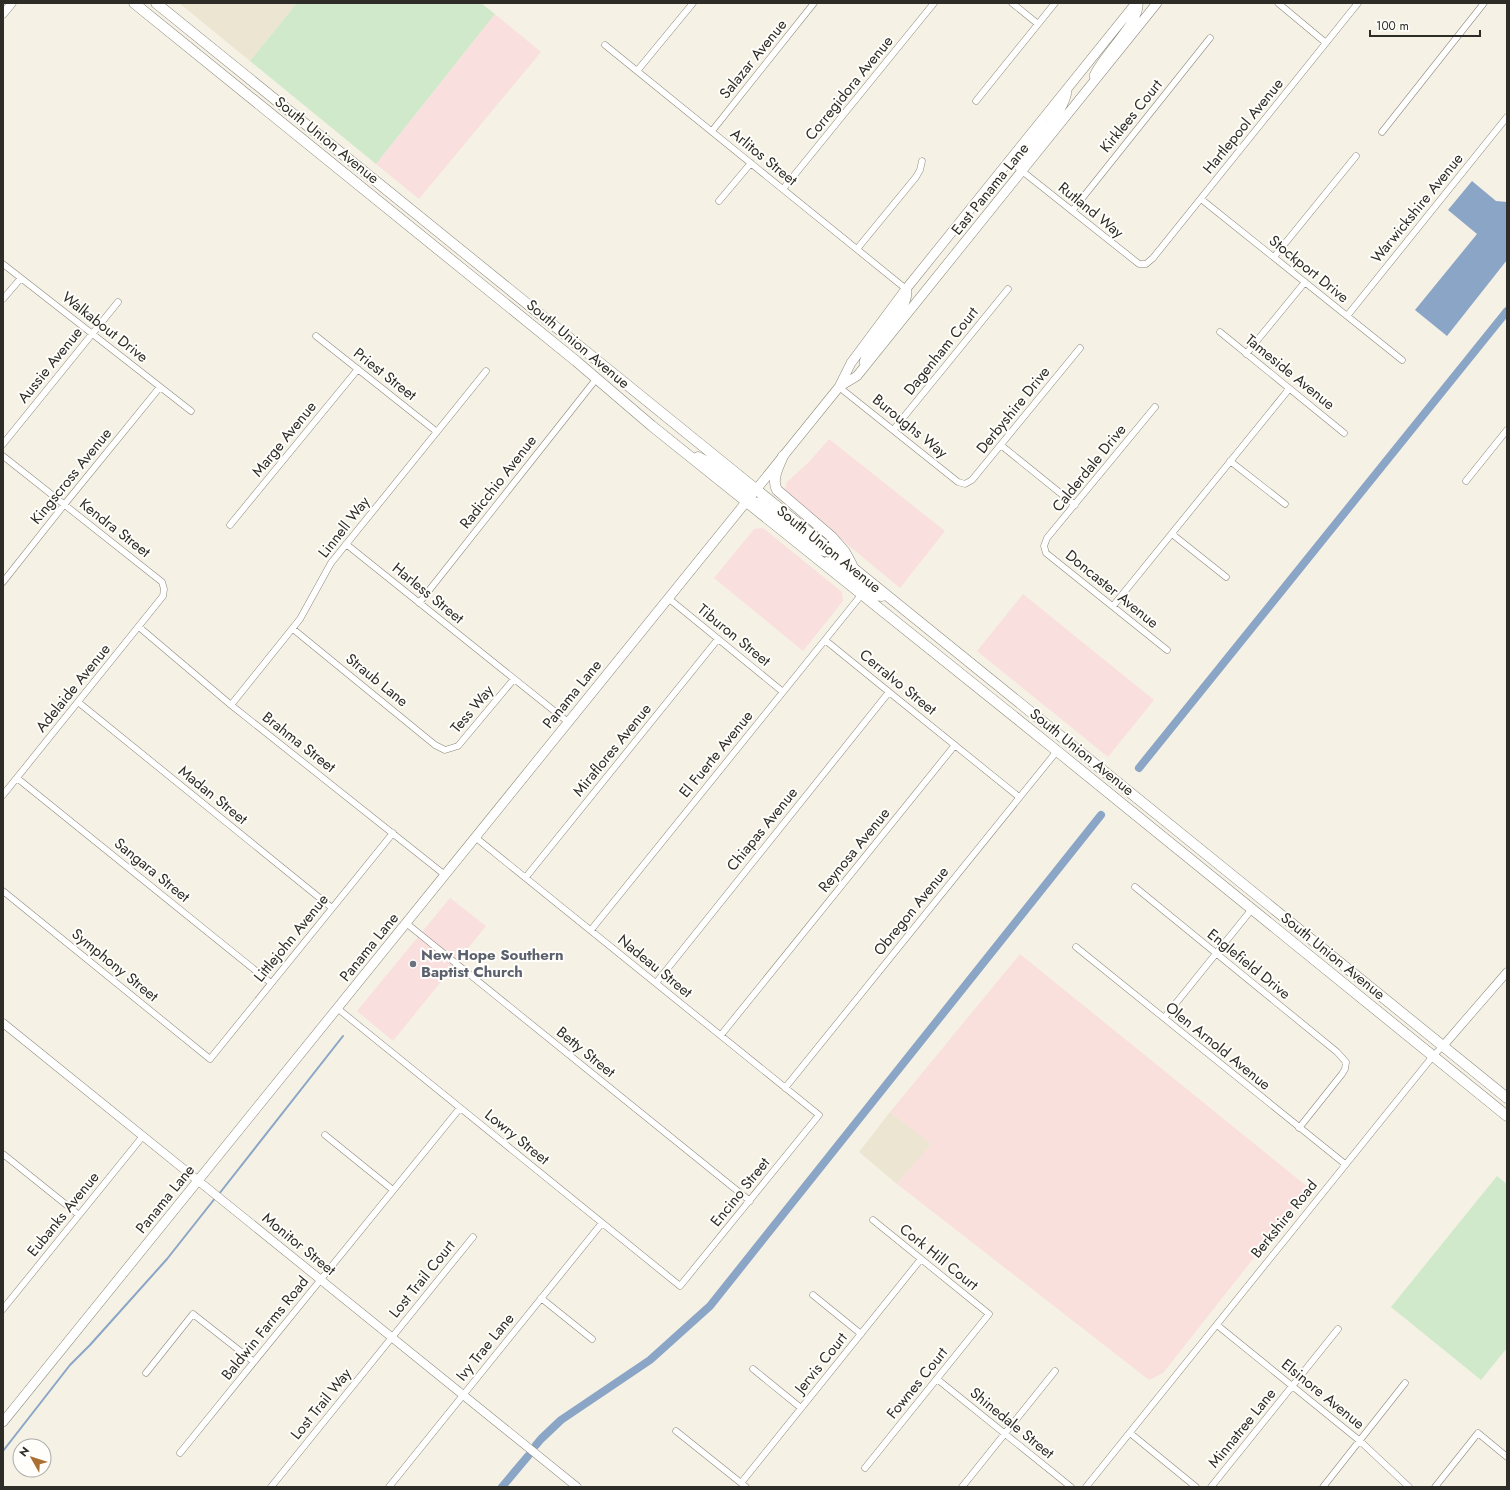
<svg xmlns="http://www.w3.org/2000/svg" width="1510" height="1490" font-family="Jost,sans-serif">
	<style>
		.commercial { fill: #fadfdf }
		.built { fill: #ece5d2 }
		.education { fill: #fae0dc }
		.green { fill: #d0e9cb }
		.water { fill: #8aa5c6 }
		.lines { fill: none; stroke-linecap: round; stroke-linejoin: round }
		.stream { stroke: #8aa5c6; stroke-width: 2 }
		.canal { stroke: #8aa5c6; stroke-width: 8 }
		.minor-casing { stroke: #8c897d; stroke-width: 7 }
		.tertiary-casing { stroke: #8c897d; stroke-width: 9 }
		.secondary-casing { stroke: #8c897d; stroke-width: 10 }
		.primary-casing { stroke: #8c897d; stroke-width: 11 }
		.minor { stroke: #fff; stroke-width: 6 }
		.tertiary { stroke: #fff; stroke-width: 8 }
		.secondary { stroke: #fff; stroke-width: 9 }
		.primary { stroke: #fff; stroke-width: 10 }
		.worship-dot { fill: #6b7280; stroke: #fffefb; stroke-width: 1.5 }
		.labels { text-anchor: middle; stroke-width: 4; stroke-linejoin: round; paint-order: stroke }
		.street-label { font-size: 15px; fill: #2d2c27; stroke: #fffefb }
		.worship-label { font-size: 15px; font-weight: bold; fill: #5b616d; stroke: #fffefb; text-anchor: start }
	</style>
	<rect width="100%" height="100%" fill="#f5f1e4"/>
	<!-- commercial -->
	<path class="commercial" d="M495 14 541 52 419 199 376 164Z
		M829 439 945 531 900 588 784 492 787 482 810 461Z
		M763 528 842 592 843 601 803 651 714 578 754 529Z
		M1023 594 1154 700 1108 757 977 651Z
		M450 898 486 926 393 1041 357 1011Z"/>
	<!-- built -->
	<path class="built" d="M179 3H297L250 61Z
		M890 1112 932 1144 897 1184 859 1152Z"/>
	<!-- education -->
	<path class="education" d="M1020 954 1309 1188 1163 1373 1149 1380 897 1184 931 1144 890 1112Z"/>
	<!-- green -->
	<path class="green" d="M297 3H481L495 14 376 164 250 61Z
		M1497 1176 1507 1184V1348L1481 1380 1391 1307Z"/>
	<!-- water -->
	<path class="water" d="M1472 181 1496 201 1507 202V260L1447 336 1415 310 1477 234 1448 210Z"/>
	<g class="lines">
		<!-- stream -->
		<path class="stream" d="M219 1194 343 1036
			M3 1451 70 1365 90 1345 167 1259 216 1197"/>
		<!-- canal -->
		<path class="canal" d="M1139 768 1507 311
			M536 1445 541 1439 561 1420 650 1360 710 1306 1101 815
			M502 1487 528 1456"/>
		<defs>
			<path id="minor" d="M1012 3 1038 24
				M1278 3 1326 43
				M605 45 906 289
				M637 71 693 3
				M976 101 1055 3
				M712 131 814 3
				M1382 132 1484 3
				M1022 171 1139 264H1146L1153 258 1358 3
				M783 189 934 3
				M1201 199 1402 360
				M719 201 751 163
				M1072 211 1210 38
				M857 249 916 177 920 170 922 161
				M1274 257 1356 156
				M3 264 191 411
				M3 299 21 278
				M1347 316 1507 117
				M1220 332 1344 433
				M316 336 437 432
				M1246 354 1305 282
				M839 387 958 482 965 484 972 480 1080 348
				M1155 407 1047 538 1044 546 1046 553 1167 650
				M894 429 1008 289
				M3 444 118 302
				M1002 446 1075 505
				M3 456 162 582 164 589 163 596 3 795
				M1230 461 1285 504
				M1466 481 1507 430
				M230 525 358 369
				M1172 534 1226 577
				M346 544 568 722
				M3 582 64 505 160 387
				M668 598 783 692
				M419 603 597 378
				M1113 606 1289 389
				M139 627 231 705 445 875
				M293 629 435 745 445 750 458 746 514 679
				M825 640 889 692 1019 797
				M78 702 332 908
				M231 705 300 619 331 563 486 371
				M17 778 271 983
				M526 877 718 639
				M1135 887 1337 1052 1346 1062 1345 1069 1342 1074 1299 1128
				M3 891 210 1059 393 833
				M406 923 750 1201
				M591 930 862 594
				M1076 947 1345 1164
				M656 983 889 692
				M337 1008 680 1286 819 1115 475 837
				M1164 1018 1252 909
				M721 1035 955 745
				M785 1088 1057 751
				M325 1135 393 1190
				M3 1154 79 1215
				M813 1295 861 1334
				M541 1298 592 1339
				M3 1309 143 1136
				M1217 1325 1360 1441 1409 1487
				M753 1369 801 1408
				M146 1373 193 1314 254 1362
				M937 1379 1071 1487
				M676 1431 746 1487
				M1130 1433 1196 1487
				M180 1453 460 1108
				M865 1468 989 1314 873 1220
				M741 1483 921 1259
				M271 1487 473 1237
				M389 1487 602 1223
				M962 1487 1055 1371
				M1086 1487 1433 1056 1443 1046
				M1211 1487 1338 1329
				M1323 1487 1405 1383
				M1435 1487 1478 1433 1507 1457"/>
			<path id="tertiary" d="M3 14 12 3
				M3 1023 577 1487
				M1443 1046 1507 972"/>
			<path id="secondary" d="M1094 76C1102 56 1141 21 1138 3
				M1022 171 1019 166 1021 159C1037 137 1061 119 1067 92
				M864 362C866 358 867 354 870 350 878 337 913 304 906 289
				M839 387 857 376 1157 3
				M3 1422 839 387 851 363 906 289 1136 3"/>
			<path id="primary" d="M134 3 576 361 652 426 1057 751 1507 1116
				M156 3 1507 1098
				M783 456C779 466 771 479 777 490L832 537 845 552 852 565
				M698 457 709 463 741 488 747 491 756 489
				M747 501 759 503 763 505 817 548 824 551 831 552
				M827 562 845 571 875 595 882 596 884 593"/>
		</defs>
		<!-- minor casing -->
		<use href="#minor" class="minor-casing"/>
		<!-- tertiary casing -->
		<use href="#tertiary" class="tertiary-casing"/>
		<!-- secondary casing -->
		<use href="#secondary" class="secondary-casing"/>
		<!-- primary casing -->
		<use href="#primary" class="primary-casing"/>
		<!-- minor -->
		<use href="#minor" class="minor"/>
		<!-- tertiary -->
		<use href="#tertiary" class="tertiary"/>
		<!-- secondary -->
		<use href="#secondary" class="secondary"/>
		<!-- primary -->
		<use href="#primary" class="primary"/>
	</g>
	<!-- markers -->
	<circle class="worship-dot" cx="413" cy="964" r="4"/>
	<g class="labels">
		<!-- street labels -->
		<g class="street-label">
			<text transform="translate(753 59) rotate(-51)" y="5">Salazar Avenue</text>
			<text transform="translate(849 88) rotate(-51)" y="5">Corregidora Avenue</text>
			<text transform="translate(1131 116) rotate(-51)" y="5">Kirklees Court</text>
			<text transform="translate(1243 126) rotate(-51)" y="5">Hartlepool Avenue</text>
			<text transform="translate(327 140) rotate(39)" y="5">South Union Avenue</text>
			<text transform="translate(764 157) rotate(39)" y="5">Arlitos Street</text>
			<text transform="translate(990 189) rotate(-51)" y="5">East Panama Lane</text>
			<text transform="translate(1417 208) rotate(-51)" y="5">Warwickshire Avenue</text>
			<text transform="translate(1091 210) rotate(39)" y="5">Rutland Way</text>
			<text transform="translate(1309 269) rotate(39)" y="5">Stockport Drive</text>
			<text transform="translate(105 327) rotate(38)" y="5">Walkabout Drive</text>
			<text transform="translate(578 344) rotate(40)" y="5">South Union Avenue</text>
			<text transform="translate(941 351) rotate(-51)" y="5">Dagenham Court</text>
			<text transform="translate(50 365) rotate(-51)" y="5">Aussie Avenue</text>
			<text transform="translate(1290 372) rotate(39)" y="5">Tameside Avenue</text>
			<text transform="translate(385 374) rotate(38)" y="5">Priest Street</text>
			<text transform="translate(1013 410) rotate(-51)" y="5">Derbyshire Drive</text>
			<text transform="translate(910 426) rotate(39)" y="5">Buroughs Way</text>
			<text transform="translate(284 439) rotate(-51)" y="5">Marge Avenue</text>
			<text transform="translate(1089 468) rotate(-51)" y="5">Calderdale Drive</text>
			<text transform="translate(71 476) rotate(-51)" y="5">Kingscross Avenue</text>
			<text transform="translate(498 482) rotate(-52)" y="5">Radicchio Avenue</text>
			<text transform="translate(344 527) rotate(-52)" y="5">Linnell Way</text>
			<text transform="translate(115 528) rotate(38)" y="5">Kendra Street</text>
			<text transform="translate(829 549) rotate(39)" y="5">South Union Avenue</text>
			<text transform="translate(1112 589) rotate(39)" y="5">Doncaster Avenue</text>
			<text transform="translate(428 593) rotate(39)" y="5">Harless Street</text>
			<text transform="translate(734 635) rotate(39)" y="5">Tiburon Street</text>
			<text transform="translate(377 680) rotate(39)" y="5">Straub Lane</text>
			<text transform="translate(898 682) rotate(39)" y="5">Cerralvo Street</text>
			<text transform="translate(73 688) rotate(-51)" y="5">Adelaide Avenue</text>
			<text transform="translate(572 694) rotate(-51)" y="5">Panama Lane</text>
			<text transform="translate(472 709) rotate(-50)" y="5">Tess Way</text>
			<text transform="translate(299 742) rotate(38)" y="5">Brahma Street</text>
			<text transform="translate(612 750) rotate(-51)" y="5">Miraflores Avenue</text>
			<text transform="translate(1082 752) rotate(39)" y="5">South Union Avenue</text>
			<text transform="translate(716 754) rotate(-51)" y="5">El Fuerte Avenue</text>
			<text transform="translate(213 795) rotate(39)" y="5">Madan Street</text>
			<text transform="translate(762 829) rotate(-51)" y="5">Chiapas Avenue</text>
			<text transform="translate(854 850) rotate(-51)" y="5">Reynosa Avenue</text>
			<text transform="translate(152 870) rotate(39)" y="5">Sangara Street</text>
			<text transform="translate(911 911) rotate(-51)" y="5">Obregon Avenue</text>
			<text transform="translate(291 938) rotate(-51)" y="5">Littlejohn Avenue</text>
			<text transform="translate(369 947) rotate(-51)" y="5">Panama Lane</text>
			<text transform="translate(1333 956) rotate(39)" y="5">South Union Avenue</text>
			<text transform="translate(1249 964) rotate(39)" y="5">Englefield Drive</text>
			<text transform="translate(115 965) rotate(39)" y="5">Symphony Street</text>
			<text transform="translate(655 966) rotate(39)" y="5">Nadeau Street</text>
			<text transform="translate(1218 1046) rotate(39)" y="5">Olen Arnold Avenue</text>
			<text transform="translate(586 1052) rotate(39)" y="5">Betty Street</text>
			<text transform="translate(517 1137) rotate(39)" y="5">Lowry Street</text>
			<text transform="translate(740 1192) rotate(-51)" y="5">Encino Street</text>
			<text transform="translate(165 1199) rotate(-51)" y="5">Panama Lane</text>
			<text transform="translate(63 1214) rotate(-51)" y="5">Eubanks Avenue</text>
			<text transform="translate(1284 1219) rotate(-51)" y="5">Berkshire Road</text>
			<text transform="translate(299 1244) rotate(39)" y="5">Monitor Street</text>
			<text transform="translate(939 1257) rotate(39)" y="5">Cork Hill Court</text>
			<text transform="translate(422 1279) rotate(-51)" y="5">Lost Trail Court</text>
			<text transform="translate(265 1328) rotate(-51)" y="5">Baldwin Farms Road</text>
			<text transform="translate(485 1347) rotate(-51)" y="5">Ivy Trae Lane</text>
			<text transform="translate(821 1363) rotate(-51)" y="5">Jervis Court</text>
			<text transform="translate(917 1383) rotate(-51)" y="5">Fownes Court</text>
			<text transform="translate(1323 1394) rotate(39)" y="5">Elsinore Avenue</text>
			<text transform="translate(321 1404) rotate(-51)" y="5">Lost Trail Way</text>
			<text transform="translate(1012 1423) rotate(39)" y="5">Shinedale Street</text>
			<text transform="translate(1242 1428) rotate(-51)" y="5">Minnatree Lane</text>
		</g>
		<!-- worship labels -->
		<g class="worship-label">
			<text x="421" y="960">New Hope Southern<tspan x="421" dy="17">Baptist Church</tspan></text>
		</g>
	</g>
	<!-- border -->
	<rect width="1510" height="1490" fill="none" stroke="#2d2c27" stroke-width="8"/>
	<!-- north arrow -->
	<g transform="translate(32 1458) rotate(309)"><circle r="19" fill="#fffefb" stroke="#abaaa6"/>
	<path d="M0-3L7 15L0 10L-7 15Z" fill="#ab6e33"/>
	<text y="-6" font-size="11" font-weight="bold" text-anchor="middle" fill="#2d2c27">N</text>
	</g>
	<!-- scale -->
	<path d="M1370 30v6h110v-6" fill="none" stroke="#2d2c27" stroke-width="2"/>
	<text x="1376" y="30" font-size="12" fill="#2d2c27" stroke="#fffefb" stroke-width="3" paint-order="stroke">100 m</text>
</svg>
